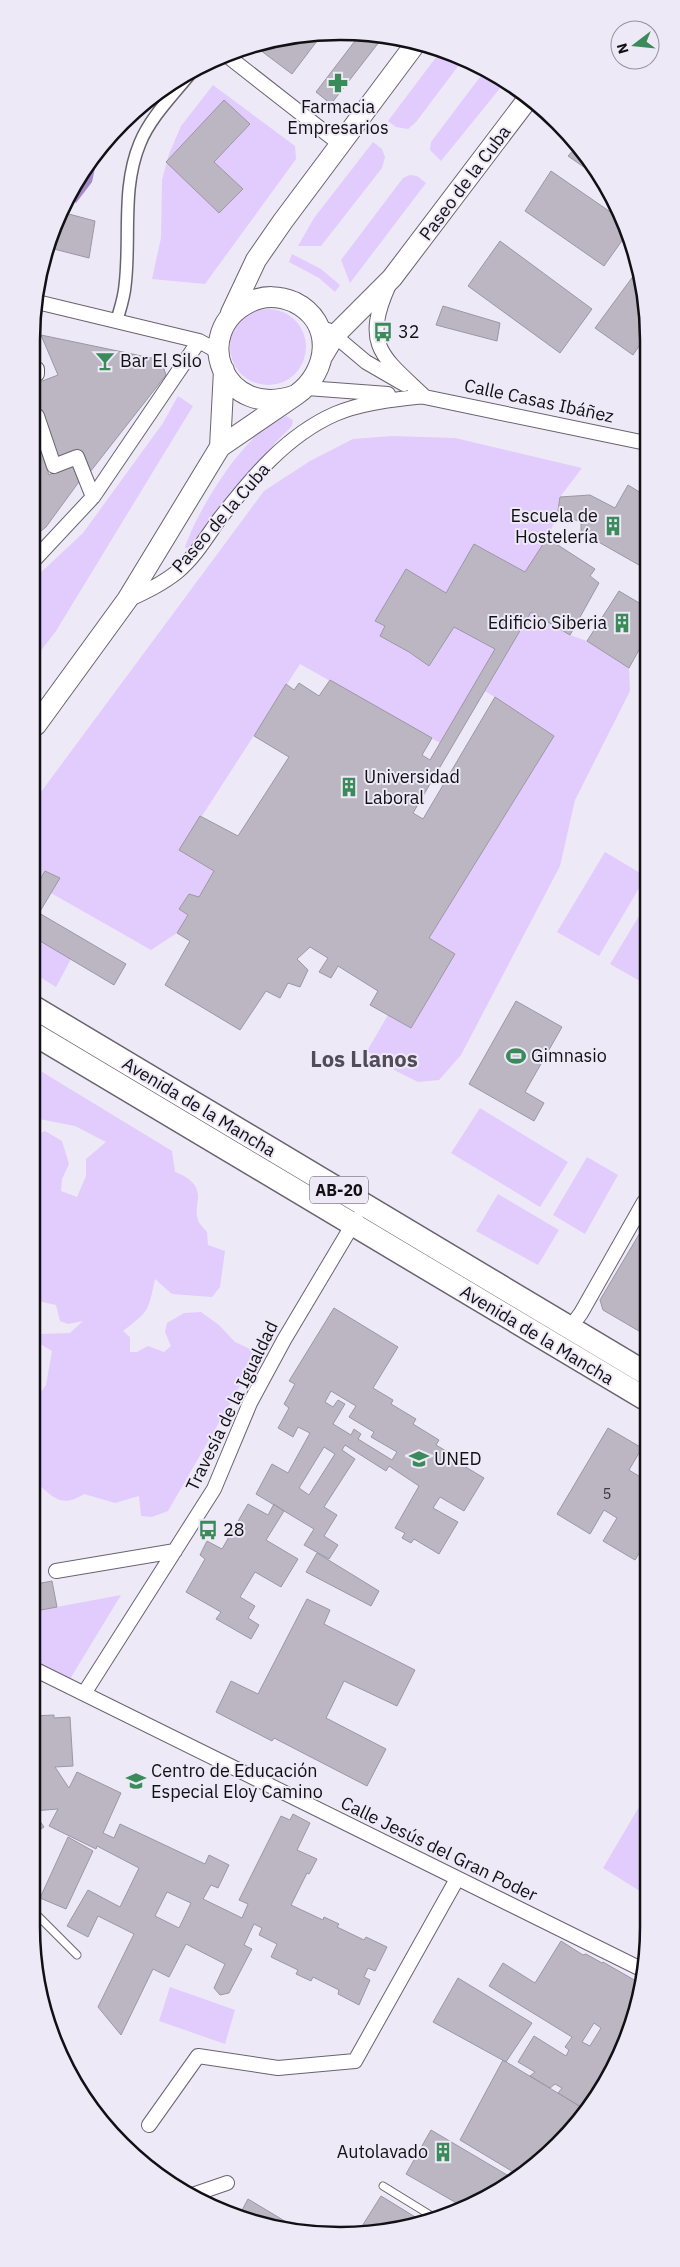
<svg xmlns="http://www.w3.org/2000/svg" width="680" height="2267" font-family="'IBM Plex Sans',sans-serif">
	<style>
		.green { fill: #e1ccfd }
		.water { fill: #a589c8 }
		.building { fill: #bcb6c3; stroke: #9c97a4; fill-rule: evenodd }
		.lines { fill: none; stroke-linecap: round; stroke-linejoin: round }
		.service-casing { stroke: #68646f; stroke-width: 9 }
		.pedestrian-casing { stroke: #68646f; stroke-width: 14 }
		.minor-casing { stroke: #68646f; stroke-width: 16 }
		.secondary-casing { stroke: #68646f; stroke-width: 22 }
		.primary-casing { stroke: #68646f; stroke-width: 25 }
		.service { stroke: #fff; stroke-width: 7 }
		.pedestrian { stroke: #fff; stroke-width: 11 }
		.minor { stroke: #fff; stroke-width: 14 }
		.secondary { stroke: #fff; stroke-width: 20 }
		.primary { stroke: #fff; stroke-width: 22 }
		.labels { text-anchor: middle; stroke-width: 4; stroke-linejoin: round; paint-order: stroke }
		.number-label { font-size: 15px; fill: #3c3a40 }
		.shield { fill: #eee9f6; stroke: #545158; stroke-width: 1 }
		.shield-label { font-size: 16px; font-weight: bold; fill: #121015 }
		.poi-label { font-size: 18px; fill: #121015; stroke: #eee9f6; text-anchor: start }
		.street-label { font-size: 18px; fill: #121015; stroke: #eee9f6 }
		.district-label { font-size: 22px; font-weight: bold; fill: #514c57; stroke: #eee9f6 }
		.rim { fill: none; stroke: #121015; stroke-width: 2.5 }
	</style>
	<rect width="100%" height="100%" fill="#eee9f6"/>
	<!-- green -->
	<path class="green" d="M440 52 462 61 416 122 408 129 396 127 388 121Z
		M486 69 494 72 505 82 441 161 430 150 431 142Z
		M213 85 295 146 296 159 205 284 152 279 161 238 162 180 169 154 181 126Z
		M373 142 382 149 385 157 382 168 321 246H298L314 218Z
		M410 175 417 176 426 183 350 283 341 260 403 178Z
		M292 254 321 269 340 285 335 292 319 278 289 262Z
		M230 347a38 38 0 1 1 76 0a38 38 0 1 1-76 0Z
		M178 396 193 406 56 631 36 657V577L83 533 163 423Z
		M286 416 293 420 292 426 276 442 187 549 185 547C198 510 236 448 269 425 274 422 280 419 286 416Z
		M392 436 455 438 582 468 560 497 557 517 547 538 525 572 474 544 446 593 406 569 375 621 385 626 380 636 409 652 429 666 454 627 495 649 440 743 300 664 180 850 214 871 199 897 189 894 179 909 188 915 177 933 151 950 51 893 60 878 45 871 35 888V800L264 491 310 461 353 439Z
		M531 612 570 635 587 641 629 668 630 691 575 800 560 866 461 1055 439 1080 418 1082 396 1071 367 1051 388 1015 411 1028 454 954 429 938 554 736 485 691Z
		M605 852 645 876V878L599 956 557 932Z
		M645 906V984L610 964Z
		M35 938 71 959 56 987 35 974Z
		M34 1067 172 1151 175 1172C186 1176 198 1183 198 1196 198 1205 195 1210 198 1220 199 1224 204 1228 207 1232L208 1245 225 1251 220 1287 212 1297 172 1294 155 1279C148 1312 149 1311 123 1331L130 1337V1352H137L148 1346 164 1352 171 1346 165 1332 167 1323 184 1313 201 1312 219 1325 235 1342 250 1349 255 1360 168 1511 152 1517 141 1516 139 1496 115 1503 84 1494C63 1507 56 1500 39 1485L33 1492V1403L46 1385 52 1351 33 1340V1331L39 1334 70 1333 83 1321 68 1324 60 1321 56 1305 33 1300 34 1136 45 1131 62 1141 69 1164 62 1179 61 1191 77 1197 86 1176V1159L106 1142 75 1126 34 1118Z
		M480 1108 568 1162 540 1207 451 1153Z
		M587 1157 618 1175 585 1234 553 1215Z
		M498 1194 559 1230 538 1265 476 1231Z
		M121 1595 70 1679 32 1662V1642L40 1640 35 1611Z
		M643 1800V1893L603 1868Z
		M170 1987 235 2010 225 2044 159 2021Z"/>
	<!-- water -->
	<path class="water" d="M98 154 92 182 76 203 71 199 81 174Z"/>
	<!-- building -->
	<path class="building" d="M279 37H320L292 74 256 47Z
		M358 37H383L331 104 316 92Z
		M224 100 250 124 214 162 243 189 219 213 166 162Z
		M578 145 601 179 568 156Z
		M551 171 622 220 626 235 604 266 525 211Z
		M65 213 95 221 89 258 50 248Z
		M500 241 592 309 560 353 468 286Z
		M637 271 646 300V336L633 355 595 328Z
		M443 306 500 323 497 341 436 325Z
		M41 335 161 360 166 375 90 472 82 450 57 458 37 398V383L58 375Z
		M37 440 49 475 71 463 81 479 46 527 36 535Z
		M628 485 646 496V569L581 532V521L557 517 560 497 590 495 615 508Z
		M547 538 595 569 590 576 599 583 570 635 531 612 413 813 423 819 495 697 554 736 429 938 455 954 411 1028 370 1005 378 991 338 966 331 978 319 972 328 958 310 947 297 959 308 970 300 987 288 983 280 998 266 991 240 1030 165 985 190 941 177 933 188 915 179 909 189 894 199 897 214 871 179 850 200 816 238 836 289 757 254 736 286 684 294 690 299 683 319 696 330 680 432 738 422 755 430 760 495 649 454 627 429 666 409 652 380 636 385 626 375 621 406 569 446 593 474 544 525 572Z
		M619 591 646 607 645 639 629 668 587 641Z
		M45 871 60 878 39 913 126 964 114 985 35 938V888Z
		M516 1001 562 1027 525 1092 544 1103 534 1121 469 1084Z
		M644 1226V1334L603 1310 600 1300Z
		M334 1308 398 1347 373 1388 393 1400 391 1404 416 1419 413 1424 439 1440 436 1445 461 1460 459 1463 484 1478 464 1511 440 1497 433 1508 458 1522 439 1554 414 1539 411 1543 402 1538 405 1533 395 1528 419 1486 389 1466 386 1471 345 1445 342 1450 355 1459 324 1507 337 1515 324 1536 338 1545 329 1559 304 1545 314 1529 256 1494 272 1464 288 1473 310 1433 298 1427 293 1437 278 1428 289 1408 284 1404 295 1384 289 1381ZM331 1391 356 1406 349 1417 374 1432 371 1437 397 1452 392 1460 358 1439 361 1434 354 1429 351 1435 333 1424 345 1404 338 1400 333 1407 325 1402ZM324 1447 335 1454 309 1495 299 1488Z
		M608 1428 642 1448 629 1470 642 1478 644 1474V1545L635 1560 603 1541 617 1518 604 1510 590 1534 557 1514Z
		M248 1504 268 1515 274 1504 284 1511 266 1540 298 1559 281 1587 255 1572 240 1597 255 1606 248 1618 259 1625 251 1639 216 1619 221 1612 186 1592 205 1559 200 1555 207 1541 222 1549Z
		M317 1553 379 1591 371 1606 306 1572Z
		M32 1581 36 1584 52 1581 57 1607 35 1611 40 1640 32 1642Z
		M307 1599 330 1610 324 1624 415 1670 397 1706 344 1681 326 1718 386 1749 367 1786 274 1738 272 1741 216 1712 231 1681 258 1694Z
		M54 1715V1718L70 1717 73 1766 55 1767 69 1788 77 1772 121 1793 103 1833 114 1838 120 1824 205 1864 209 1855 229 1865 218 1888 211 1885 203 1899 242 1918 248 1904 239 1900 281 1816 290 1820 293 1814 310 1823 297 1850 317 1859 309 1874 307 1873 291 1905 323 1920 324 1917 339 1924 337 1927 364 1940 366 1937 387 1947 375 1971 368 1968 364 1977 370 1980 359 2005 338 1994 339 1990 313 1977 311 1981 296 1974 298 1970 271 1957 277 1944 259 1935 262 1928 254 1924 244 1945 252 1949 229 1993 220 1995 214 1988 225 1964 186 1944 169 1977 153 1969 121 2035 98 2007 134 1934 98 1916 88 1937 67 1926 88 1890 120 1907 139 1868 97 1846 96 1849 49 1826 58 1809 33 1811 44 1827 32 1835V1716ZM167 1892 191 1903 179 1928 155 1916Z
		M68 1837 93 1851 66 1909 40 1898Z
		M561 1941 583 1955 586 1954 602 1963 603 1962 643 1985 597 2098 586 2110 558 2093 562 2088 555 2084 550 2088 530 2076 535 2072 518 2062 534 2036 566 2056 569 2050 565 2047 572 2037 489 1986 503 1963 535 1983ZM594 2023 601 2028 590 2046 582 2042Z
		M458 1978 532 2023 506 2062 433 2022Z
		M503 2060 586 2110 528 2172 520 2176 460 2140Z
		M431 2130 514 2179 460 2205 406 2174Z
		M381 2196 425 2223 420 2225 359 2231Z
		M248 2199 298 2229 240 2214Z"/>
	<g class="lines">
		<defs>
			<path id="service" d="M31 1909 77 1955
				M383 2186 435 2218"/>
			<path id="pedestrian" d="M117 320C120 309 124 298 125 286 131 239 121 188 140 143 150 118 172 96 189 75"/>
			<path id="minor" d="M230 58 340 144
				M388 287C362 346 383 357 424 396
				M37 302 199 341 219 352
				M328 330 366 362 404 384
				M37 374V369
				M307 388 388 394
				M415 395 646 443
				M37 416 54 466 77 457 93 497
				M36 558 93 497 199 341
				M128 600C145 592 162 584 177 572 194 558 206 538 218 521 250 480 285 436 335 414 363 402 394 400 424 396
				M570 1328 581 1313 644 1202
				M56 1571 175 1551
				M32 1668 643 1970
				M85 1692 214 1489 250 1403 284 1340 356 1219
				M149 2125 198 2056 278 2068 355 2061 457 1879
				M192 2195 227 2183"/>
			<path id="secondary" d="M231 313 256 260 283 221 416 43
				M323 355 335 335 392 278 527 100
				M220 447 224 370
				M36 725 127 600 220 447 296 395C329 372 335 322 294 302 280 296 264 295 250 302 189 331 223 422 296 395"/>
			<path id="primary" d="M35 1008 644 1372
				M34 1034 644 1398"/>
		</defs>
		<!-- service casing -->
		<use href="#service" class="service-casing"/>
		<!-- pedestrian casing -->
		<use href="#pedestrian" class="pedestrian-casing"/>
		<!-- minor casing -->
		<use href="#minor" class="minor-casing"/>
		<!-- secondary casing -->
		<use href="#secondary" class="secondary-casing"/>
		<!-- primary casing -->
		<use href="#primary" class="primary-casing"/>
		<!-- service -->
		<use href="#service" class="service"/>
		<!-- pedestrian -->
		<use href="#pedestrian" class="pedestrian"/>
		<!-- minor -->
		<use href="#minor" class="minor"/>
		<!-- secondary -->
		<use href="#secondary" class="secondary"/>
		<!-- primary -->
		<use href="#primary" class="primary"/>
	</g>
	<!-- icons -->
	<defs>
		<symbol id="pharmacy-bare" viewBox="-9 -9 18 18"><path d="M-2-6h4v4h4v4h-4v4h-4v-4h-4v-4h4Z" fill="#3a8a5a" stroke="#eee9f6" stroke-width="2.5" paint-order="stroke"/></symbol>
		<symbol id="bus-bare" viewBox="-9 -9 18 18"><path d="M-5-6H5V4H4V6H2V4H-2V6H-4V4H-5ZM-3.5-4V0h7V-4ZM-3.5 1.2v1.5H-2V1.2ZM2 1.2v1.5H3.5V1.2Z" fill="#3a8a5a" stroke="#eee9f6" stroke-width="2.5" paint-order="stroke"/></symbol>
		<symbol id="bar-bare" viewBox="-9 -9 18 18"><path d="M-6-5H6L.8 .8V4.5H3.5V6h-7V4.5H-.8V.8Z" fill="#3a8a5a" stroke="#eee9f6" stroke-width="2.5" paint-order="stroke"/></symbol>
		<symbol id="building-bare" viewBox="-9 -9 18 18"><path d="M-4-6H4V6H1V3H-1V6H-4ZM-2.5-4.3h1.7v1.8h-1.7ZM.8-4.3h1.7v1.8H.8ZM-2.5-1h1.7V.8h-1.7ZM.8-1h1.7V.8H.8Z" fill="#3a8a5a" stroke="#eee9f6" stroke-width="2.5" paint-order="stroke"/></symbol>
		<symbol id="stadium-bare" viewBox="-9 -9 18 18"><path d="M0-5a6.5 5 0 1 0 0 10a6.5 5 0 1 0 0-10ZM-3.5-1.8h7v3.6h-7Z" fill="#3a8a5a" stroke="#eee9f6" stroke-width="2.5" paint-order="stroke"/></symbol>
		<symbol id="university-bare" viewBox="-9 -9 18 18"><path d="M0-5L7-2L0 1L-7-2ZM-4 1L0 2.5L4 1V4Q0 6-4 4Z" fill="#3a8a5a" stroke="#eee9f6" stroke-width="2.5" paint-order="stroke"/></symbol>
		<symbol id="school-bare" viewBox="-9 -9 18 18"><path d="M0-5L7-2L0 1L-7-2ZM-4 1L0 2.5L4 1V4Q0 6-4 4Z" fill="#3a8a5a" stroke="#eee9f6" stroke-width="2.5" paint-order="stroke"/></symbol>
	</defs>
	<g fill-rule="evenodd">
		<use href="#pharmacy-bare" x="324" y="69" width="28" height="28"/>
		<use href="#bus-bare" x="369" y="318" width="28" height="28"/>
		<use href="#bar-bare" x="91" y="347" width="28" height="28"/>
		<use href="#building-bare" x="599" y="512" width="28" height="28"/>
		<use href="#building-bare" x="608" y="609" width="28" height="28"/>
		<use href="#building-bare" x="335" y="773" width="28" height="28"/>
		<use href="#stadium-bare" x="502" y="1042" width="28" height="28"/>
		<use href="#university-bare" x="405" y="1445" width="28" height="28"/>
		<use href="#bus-bare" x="194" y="1516" width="28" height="28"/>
		<use href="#school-bare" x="122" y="1767" width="28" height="28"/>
		<use href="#building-bare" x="429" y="2138" width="28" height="28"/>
	</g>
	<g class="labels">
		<!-- number labels -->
		<g class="number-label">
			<text x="607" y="1499">5</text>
		</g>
		<!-- shield labels -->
		<rect class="shield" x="310" y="1176.5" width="58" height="27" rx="4"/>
		<g class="shield-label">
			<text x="339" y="1196">AB-20</text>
		</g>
		<!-- poi labels -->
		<g class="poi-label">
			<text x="338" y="113" text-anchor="middle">Farmacia<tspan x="338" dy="21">Empresarios</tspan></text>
			<text x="398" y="338">32</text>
			<text x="120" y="367">Bar El Silo</text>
			<text x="598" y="522" text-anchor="end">Escuela de<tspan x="598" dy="21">Hostelería</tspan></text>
			<text x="607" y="629" text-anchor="end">Edificio Siberia</text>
			<text x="364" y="783">Universidad<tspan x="364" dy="21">Laboral</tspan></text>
			<text x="531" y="1062">Gimnasio</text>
			<text x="434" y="1465">UNED</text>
			<text x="223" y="1536">28</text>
			<text x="151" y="1777">Centro de Educación<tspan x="151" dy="21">Especial Eloy Camino</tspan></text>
			<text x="428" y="2158" text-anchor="end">Autolavado</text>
		</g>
		<!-- street labels -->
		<g class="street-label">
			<text transform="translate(465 183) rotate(-53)" y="6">Paseo de la Cuba</text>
			<text transform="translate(539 401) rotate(12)" y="6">Calle Casas Ibáñez</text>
			<text transform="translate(221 518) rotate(-49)" y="6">Paseo de la Cuba</text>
			<text transform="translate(199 1107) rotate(31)" y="6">Avenida de la Mancha</text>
			<text transform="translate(537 1335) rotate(31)" y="6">Avenida de la Mancha</text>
			<text transform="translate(232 1406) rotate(-64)" y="6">Travesía de la Igualdad</text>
			<text transform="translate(439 1849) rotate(26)" y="6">Calle Jesús del Gran Poder</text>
		</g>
		<!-- district labels -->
		<g class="district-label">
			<text x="364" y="1067">Los Llanos</text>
		</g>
	</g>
	<!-- crop -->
	<path d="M0 0H680V2267H0ZM340 40H340A300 300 0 0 1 640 340V1927A300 300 0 0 1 340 2227H340A300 300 0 0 1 40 1927V340A300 300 0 0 1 340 40Z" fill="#eee9f6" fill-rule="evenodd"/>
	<path class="rim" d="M340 40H340A300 300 0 0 1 640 340V1927A300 300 0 0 1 340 2227H340A300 300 0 0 1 40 1927V340A300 300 0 0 1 340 40Z"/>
	<!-- north arrow -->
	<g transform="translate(635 45) rotate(254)"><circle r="24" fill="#eee9f6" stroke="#96929c"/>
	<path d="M0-4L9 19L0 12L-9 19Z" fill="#3a8a5a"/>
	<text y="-8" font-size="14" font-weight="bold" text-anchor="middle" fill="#121015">N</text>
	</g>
</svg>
